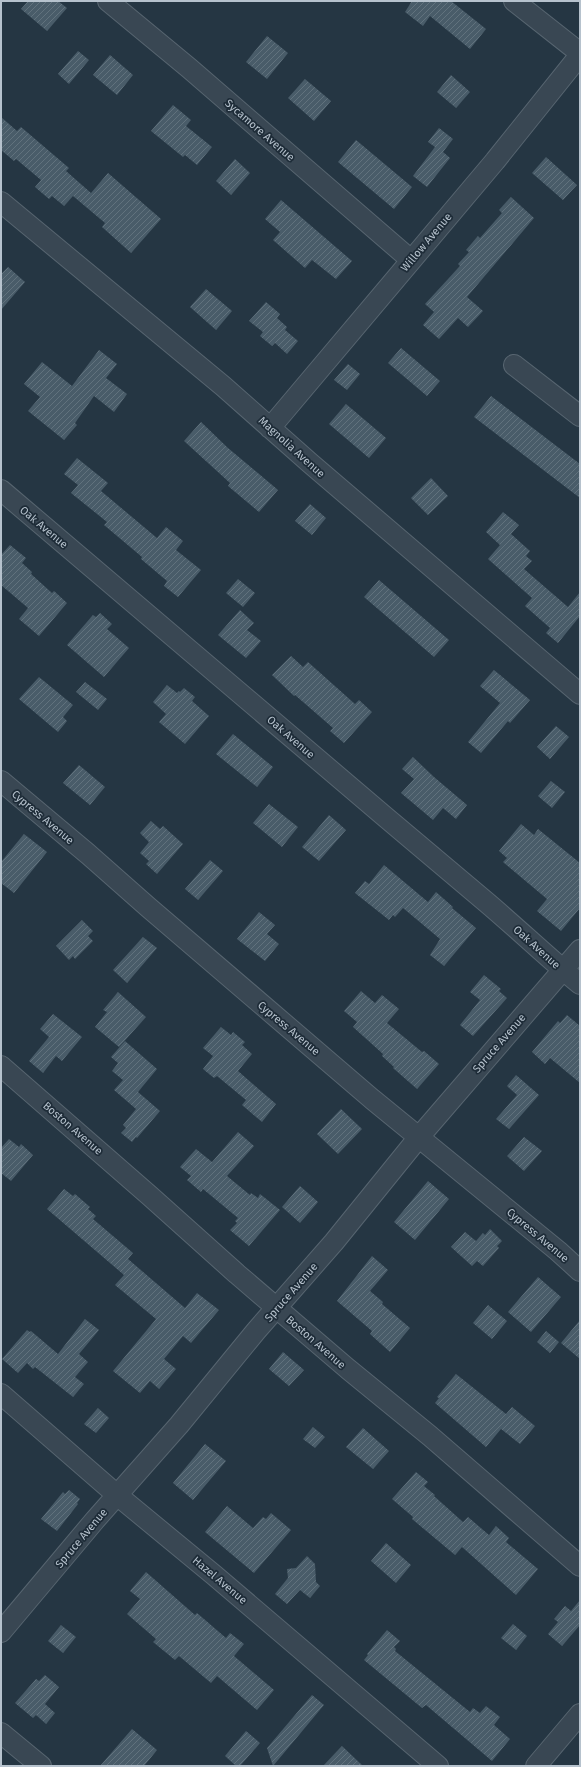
<svg xmlns="http://www.w3.org/2000/svg" width="581" height="1767" font-family="'Fira Sans',sans-serif">
	<style>
		.building { fill: url(#building-hatch) }
		.lines { fill: none; stroke-linecap: round; stroke-linejoin: round }
		.minor-casing { stroke: #576570; stroke-width: 22 }
		.minor { stroke: #394753; stroke-width: 20 }
		.labels { text-anchor: middle; stroke-width: 3.5; stroke-linejoin: round; paint-order: stroke }
		.street-label { font-size: 11px; fill: #b6c2cd; stroke: #1e2c38 }
	</style>
	<defs>
		<pattern id="building-hatch" width="6" height="6" patternUnits="userSpaceOnUse"><rect width="6" height="6" fill="#495c69"/><path d="M-1 1l2-2M0 6l6-6M5 7l2-2" fill="none" stroke="#61727d"/></pattern>
	</defs>
	<rect width="100%" height="100%" fill="#253643"/>
	<!-- building -->
	<path class="building" d="M28 1H58L67 8 47 31 21 9Z
		M412 1H451L486 29 470 49 430 16 423 26 405 12Z
		M267 36 288 53 267 79 246 62Z
		M78 51 89 60 69 84 58 74Z
		M110 55 133 75 117 95 93 75Z
		M451 75 470 92 456 108 437 92Z
		M305 79 331 101 314 121 288 98Z
		M173 105 191 120 186 126 212 147 197 165 185 155 183 157 151 131Z
		M1 117 17 131 21 127 69 168 66 171 91 193 108 173 161 219 131 253 102 227 105 223 73 196 64 206 52 196 49 199 35 187 41 180 16 159 14 161 1 150Z
		M439 128 453 139 443 152 450 158 427 187 413 176 435 147 428 142Z
		M356 140 412 187 394 209 338 162Z
		M546 157 577 185 563 200 532 173Z
		M235 159 250 173 231 195 216 181Z
		M511 197 534 218 467 297 483 311 468 327 458 318 439 339 423 325 434 312 425 304 460 266 458 264 469 252 466 250 478 236 480 238 502 213 499 210Z
		M281 200 352 261 336 279 312 260 305 268 273 240 280 232 265 219Z
		M8 267 25 282 1 310V274Z
		M206 289 232 311 216 330 190 307Z
		M266 302 280 314 277 318 287 327 285 330 298 341 287 354 275 343 272 346 260 336 263 332 249 321Z
		M401 348 440 381 427 396 388 363Z
		M99 350 117 364 106 378 127 394 114 412 94 396 75 423 77 425 64 440 28 411 40 397 24 384 42 362 72 386Z
		M348 364 360 374 347 390 334 380Z
		M491 396 580 464V498L474 417Z
		M346 404 386 438 369 458 329 424Z
		M201 422 228 448 278 490 259 512 228 486 230 483 184 441Z
		M77 458 108 483 101 491 157 538 166 527 183 541 176 550 201 570 178 597 164 586 167 581 141 559 142 557 104 525 107 522 71 493 78 485 64 474Z
		M431 478 448 496 428 515 411 498Z
		M310 504 326 518 312 535 295 521Z
		M503 512 519 525 511 534 530 551 526 556 532 561 524 569 568 607 580 592V616L558 643 546 633 550 628 525 606 532 598 488 559 500 545 486 532Z
		M10 545 26 558 22 563 32 572 31 574 52 593 54 591 67 603 39 636 19 619 28 608 1 585V555Z
		M238 579 255 593 243 607 226 593Z
		M379 580 449 640 434 657 364 597Z
		M240 610 254 623 247 630 261 641 246 658 218 635Z
		M100 613 112 624 107 629 129 648 104 677 67 645 93 615 96 617Z
		M291 656 303 667 308 662 355 704 359 700 372 712 344 743 330 731 333 728 295 695 294 696 272 675Z
		M494 670 530 700 510 723 508 721 481 753 468 742 500 703 480 686Z
		M39 677 73 705 63 717 67 721 58 732 19 699Z
		M85 682 107 699 98 710 76 692Z
		M167 685 177 693 179 691 180 692 184 688 195 697 192 701 209 716 185 744 159 722 166 714 153 702Z
		M556 726 569 737 550 759 537 747Z
		M233 734 273 767 257 787 216 754Z
		M413 757 434 777 467 805 456 819 443 808 433 820 401 793 414 779 402 769Z
		M79 765 105 787 90 805 63 783Z
		M551 781 565 792 552 808 538 796Z
		M269 804 298 827 282 847 253 823Z
		M329 815 346 830 319 861 302 847Z
		M151 821 160 829 163 826 183 844 157 874 146 864 149 861 140 853 149 842 140 833Z
		M521 824 534 835 538 829 580 863V908L561 931 537 911 547 899 503 862 507 858 499 851Z
		M24 834 47 852 14 893 1 883V862Z
		M210 860 223 871 198 900 185 889Z
		M384 865 428 902 436 892 453 907 452 908 476 928 444 966 430 955 440 939 403 908 395 917 393 915 389 920 355 893 365 881 369 884Z
		M259 912 275 925 267 934 279 944 265 961 237 939Z
		M82 920 93 931 88 936 93 941 75 959 73 956 69 960 56 946Z
		M143 937 157 948 127 983 113 970Z
		M484 975 501 989 499 991 507 998 473 1036 460 1025 480 1000 470 992Z
		M361 991 375 1003 382 995 399 1009 387 1023 422 1052 424 1051 439 1064 417 1089 393 1068 394 1067 382 1056 383 1054 353 1027 357 1022 344 1011Z
		M118 992 146 1017 119 1047 95 1027 107 1012 103 1010Z
		M53 1014 82 1037 62 1061 56 1056 43 1073 29 1061 49 1037 40 1029Z
		M567 1015 580 1026V1083L550 1058 545 1064 532 1052 558 1021 560 1023Z
		M221 1027 231 1035 233 1032 245 1042 242 1045 252 1054 238 1071 276 1104 262 1122 242 1105 246 1100 217 1076 214 1078 203 1069 213 1056 203 1048Z
		M125 1041 157 1069 138 1092 160 1111 137 1138 136 1137 132 1142 121 1133 126 1128 123 1125 136 1109 114 1090 123 1080 112 1071 118 1063 111 1057Z
		M516 1075 539 1095 509 1129 496 1119 517 1095 507 1086Z
		M341 1109 362 1129 338 1154 317 1134Z
		M238 1132 254 1146 227 1176 250 1195 251 1193 258 1198 260 1194 280 1210 249 1246 230 1230 237 1223 235 1221 238 1218 203 1189 201 1192 187 1180 191 1176 180 1167 196 1149 212 1162Z
		M524 1137 542 1151 524 1171 507 1156Z
		M9 1139 19 1147 21 1144 33 1155 11 1181 1 1173V1148Z
		M428 1181 449 1199 415 1240 394 1222Z
		M300 1186 318 1202 300 1223 282 1207Z
		M64 1189 73 1196 75 1194 90 1207 88 1209 96 1216 93 1219 133 1253 128 1259 185 1308 197 1293 219 1310 191 1343 183 1336 164 1359 176 1369 159 1389 150 1381 140 1393 113 1371 156 1319 115 1285 124 1275 47 1209Z
		M490 1229 502 1241 497 1246 499 1248 483 1266 477 1261 472 1266 451 1247 465 1232 476 1241 483 1233 485 1235Z
		M372 1256 388 1270 370 1291 383 1302 382 1304 410 1328 390 1352 370 1334 372 1331 337 1301Z
		M538 1277 561 1297 531 1332 508 1312Z
		M488 1305 507 1321 492 1339 473 1323Z
		M85 1319 99 1330 79 1354 88 1362 75 1377 84 1384 73 1397 35 1367 33 1369 27 1363 18 1373 2 1359 27 1330 30 1332 31 1331 58 1354Z
		M580 1320V1359L561 1343Z
		M546 1331 559 1342 550 1353 537 1342Z
		M283 1352 304 1370 289 1386 269 1369Z
		M456 1374 506 1414 512 1407 535 1426 520 1444 501 1429 486 1447 435 1403 439 1398 437 1397Z
		M98 1408 109 1418 96 1433 84 1424Z
		M313 1427 325 1437 315 1448 303 1439Z
		M363 1428 389 1451 373 1469 346 1447Z
		M205 1444 226 1461 193 1500 173 1483Z
		M416 1472 428 1482 424 1486 435 1495 434 1496 463 1522 468 1517 489 1535 496 1526 509 1538 506 1542 538 1569 516 1595 462 1547 455 1555 412 1519 413 1517 392 1499Z
		M69 1490 80 1499 77 1503 78 1504 57 1531 41 1519 63 1492 65 1494Z
		M227 1506 253 1528 263 1517 266 1519 271 1513 291 1530 254 1573 205 1532Z
		M386 1543 411 1565 396 1583 371 1561Z
		M307 1556 315 1564 316 1582 320 1586 310 1598 300 1590 287 1604 275 1594 288 1578 287 1569 296 1568Z
		M146 1572 195 1615 197 1613 226 1638 230 1633 244 1644 234 1656 274 1690 257 1710 217 1676 211 1683 179 1656 175 1660 153 1642 156 1639 127 1614 140 1599 130 1591Z
		M580 1600V1625L562 1646 548 1634 558 1622 554 1619 565 1606 571 1611Z
		M513 1624 527 1636 516 1650 501 1638Z
		M61 1625 76 1637 63 1653 48 1641Z
		M387 1630 400 1641 394 1647 396 1649 395 1651 470 1712 473 1708 480 1713 486 1706 500 1717 494 1725 510 1739 492 1761 426 1705 422 1708 364 1660 368 1655 367 1654Z
		M45 1675 59 1687 45 1704 55 1713 46 1724 36 1715 33 1718 15 1703 36 1679 39 1681Z
		M312 1695 324 1705 273 1766 267 1748Z
		M132 1729 157 1750 144 1766H100Z
		M246 1731 260 1743 240 1766H236L225 1756Z
		M342 1746 363 1766H323Z"/>
	<g class="lines">
		<defs>
			<path id="minor" d="M108 1 189 68 411 260
				M514 1 580 53
				M1 202 223 386 310 463 580 694
				M514 365 580 416
				M270 428 495 161 580 55
				M1 490C163 627 323 765 485 901 517 928 547 957 580 984
				M1 781 88 854 148 907 372 1099 558 1251 580 1271
				M1 1066 150 1196 237 1274 348 1369 430 1436 580 1566
				M1 1394 117 1495 214 1575 438 1766
				M1 1632 95 1520 179 1425 256 1331 334 1242 419 1137 580 950
				M1 1733 41 1766
				M536 1766 580 1714"/>
		</defs>
		<!-- minor casing -->
		<use href="#minor" class="minor-casing"/>
		<!-- minor -->
		<use href="#minor" class="minor"/>
	</g>
	<g class="labels">
		<!-- street labels -->
		<g class="street-label">
			<text transform="translate(260 130) rotate(41)" y="4">Sycamore Avenue</text>
			<text transform="translate(426 242) rotate(-50)" y="4">Willow Avenue</text>
			<text transform="translate(292 447) rotate(42)" y="4">Magnolia Avenue</text>
			<text transform="translate(44 527) rotate(40)" y="4">Oak Avenue</text>
			<text transform="translate(291 737) rotate(41)" y="4">Oak Avenue</text>
			<text transform="translate(43 817) rotate(40)" y="4">Cypress Avenue</text>
			<text transform="translate(537 947) rotate(42)" y="4">Oak Avenue</text>
			<text transform="translate(289 1028) rotate(40)" y="4">Cypress Avenue</text>
			<text transform="translate(499 1043) rotate(-49)" y="4">Spruce Avenue</text>
			<text transform="translate(73 1128) rotate(41)" y="4">Boston Avenue</text>
			<text transform="translate(538 1235) rotate(40)" y="4">Cypress Avenue</text>
			<text transform="translate(291 1292) rotate(-49)" y="4">Spruce Avenue</text>
			<text transform="translate(316 1342) rotate(41)" y="4">Boston Avenue</text>
			<text transform="translate(81 1538) rotate(-50)" y="4">Spruce Avenue</text>
			<text transform="translate(220 1580) rotate(40)" y="4">Hazel Avenue</text>
		</g>
	</g>
	<!-- border -->
	<rect width="581" height="1767" fill="none" stroke="#b6c2cd" stroke-width="4"/>
</svg>
